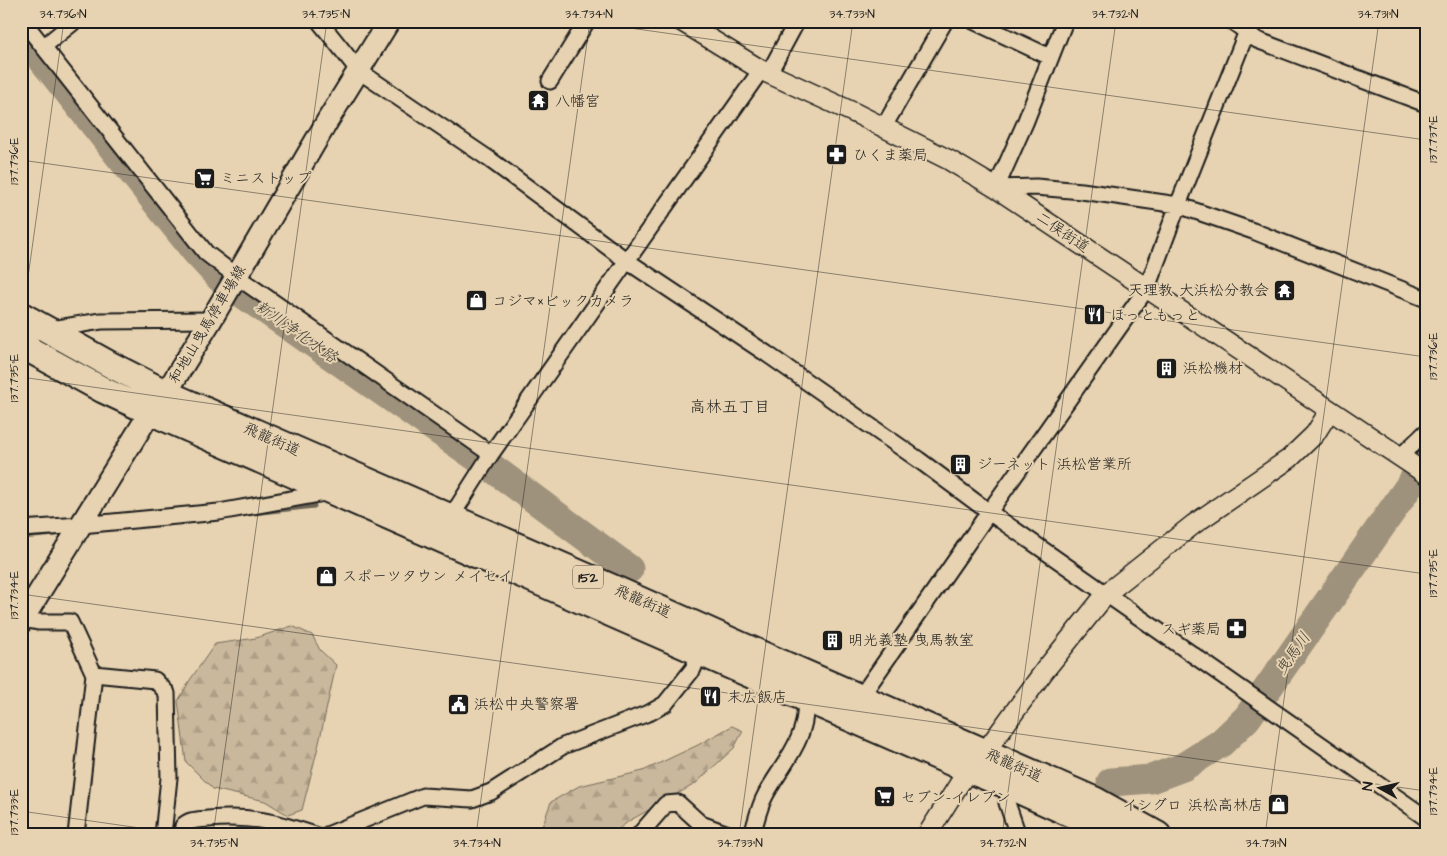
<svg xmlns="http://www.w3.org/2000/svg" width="1447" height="856" font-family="'Architects Daughter','Klee One',sans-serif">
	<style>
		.forest { fill: url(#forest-firs); stroke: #736a5c }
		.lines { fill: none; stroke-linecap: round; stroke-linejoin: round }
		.stream { stroke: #6b6356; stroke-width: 5 }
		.river { stroke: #9f927c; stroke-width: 29 }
		.minor-casing { stroke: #1c1c1c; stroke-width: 19 }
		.tertiary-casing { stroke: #1c1c1c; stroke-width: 22 }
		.secondary-casing { stroke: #1c1c1c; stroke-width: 25 }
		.trunk-casing { stroke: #1c1c1c; stroke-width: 29 }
		.minor { stroke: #e7d3b1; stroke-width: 15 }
		.tertiary { stroke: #e7d3b1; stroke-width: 19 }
		.secondary { stroke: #e7d3b1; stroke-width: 21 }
		.trunk { stroke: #e7d3b1; stroke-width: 25 }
		.ticks { fill: none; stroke: #1c1c1c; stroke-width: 1; stroke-opacity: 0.45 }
		.labels { text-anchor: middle; stroke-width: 4; stroke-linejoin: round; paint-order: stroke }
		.shield { fill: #e7d3b1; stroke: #595349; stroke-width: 1 }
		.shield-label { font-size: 14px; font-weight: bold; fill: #1c1c1c }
		.poi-label { font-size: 15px; fill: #1c1c1c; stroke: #e7d3b1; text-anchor: start }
		.street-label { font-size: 15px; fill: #1c1c1c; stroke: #e7d3b1 }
		.water-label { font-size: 16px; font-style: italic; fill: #433f39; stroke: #e7d3b1 }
		.neighbourhood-label { font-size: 16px; fill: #1c1c1c; stroke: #e7d3b1 }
		.neatline { fill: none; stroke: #1c1c1c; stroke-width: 2 }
		.ticks-label { font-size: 12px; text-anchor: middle; fill: #1c1c1c }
	</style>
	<defs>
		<pattern id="forest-firs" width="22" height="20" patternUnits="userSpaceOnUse" patternTransform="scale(1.25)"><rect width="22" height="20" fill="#cab89c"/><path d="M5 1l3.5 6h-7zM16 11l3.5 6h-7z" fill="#ad9e86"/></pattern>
	</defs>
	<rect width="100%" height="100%" fill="#e7d3b1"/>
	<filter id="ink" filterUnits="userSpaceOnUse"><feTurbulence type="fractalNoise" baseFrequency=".02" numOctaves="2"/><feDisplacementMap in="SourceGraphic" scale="10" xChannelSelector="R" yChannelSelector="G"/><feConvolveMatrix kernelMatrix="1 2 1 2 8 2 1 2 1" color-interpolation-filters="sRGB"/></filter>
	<g filter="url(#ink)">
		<!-- forest -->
		<path class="forest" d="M292 626 312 635 320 650 336 665 319 743 302 810 288 815 265 801 213 789 186 762 178 701 190 680 215 644 256 638Z
			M732 726 743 731 734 748 695 784 629 821 611 835H539L551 802 579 786 643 771 698 745Z"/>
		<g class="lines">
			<!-- stream -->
			<path class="stream" d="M253 513 314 506
				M21 537 56 534"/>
			<!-- river -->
			<path class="river" d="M21 33 196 252 220 278 495 470 629 569
				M1111 782 1151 779 1183 767 1221 743 1247 718 1426 462"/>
			<defs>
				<path id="minor" d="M23 21 206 253 236 276 491 454 761 70
					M319 21 359 71 489 159 627 261 767 354 919 460 989 512 1426 818
					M973 21 1050 57
					M1065 21 1025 123 996 188 1036 187 1082 191 1178 205 1253 231 1426 299
					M1232 21 1257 40 1426 104
					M43 47 75 21
					M769 73 797 21
					M550 81 587 21
					M883 128 945 21
					M21 334 101 321 211 320
					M1400 457 1426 432
					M445 521 458 506 491 454
					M21 529 81 525 219 512 330 492
					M23 619 38 622H70L94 674 76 835
					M94 674 155 680 167 693 169 778 163 835
					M860 698 989 512 1147 288 1178 205 1251 21
					M1011 787 1007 803 1018 835
					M182 835 183 826C189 819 199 820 208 819 251 815 275 822 315 835
					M327 835 423 796 472 799 491 792 563 746 651 712 665 704 693 669 700 652
					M639 835 666 804 678 803 701 824 731 835
					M752 835C756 822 759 806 766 794 783 763 809 738 805 699"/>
				<path id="tertiary" d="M681 21 761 70 857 114 949 160 996 188 1426 474
					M927 835 968 770 985 752 1045 670 1107 593 1194 524 1289 459 1315 434 1330 410"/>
				<path id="secondary" d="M21 622 143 424 148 411 166 393 211 320 328 120 389 21"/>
				<path id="trunk" d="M21 315 111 365 166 393 609 586 741 645 1095 800 1158 835
					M21 345 103 390 148 411 968 770 1011 787 1117 835"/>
			</defs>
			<!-- minor casing -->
			<use href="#minor" class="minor-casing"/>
			<!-- tertiary casing -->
			<use href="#tertiary" class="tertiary-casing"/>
			<!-- secondary casing -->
			<use href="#secondary" class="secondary-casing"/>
			<!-- trunk casing -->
			<use href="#trunk" class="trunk-casing"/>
			<!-- minor -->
			<use href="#minor" class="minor"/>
			<!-- tertiary -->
			<use href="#tertiary" class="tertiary"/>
			<!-- secondary -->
			<use href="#secondary" class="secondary"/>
			<!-- trunk -->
			<use href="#trunk" class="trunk"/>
		</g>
	</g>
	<!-- ticks -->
	<path class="ticks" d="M580 21 1426 140M21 160 1426 357M21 327 64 21M21 377 1426 574M21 594 1426 791M21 811 189 835M213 835 327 21M476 835 590 21M739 835 853 21M1002 835 1116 21M1265 835 1379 21"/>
	<!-- icons -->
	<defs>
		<symbol id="temple-square" viewBox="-11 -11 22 22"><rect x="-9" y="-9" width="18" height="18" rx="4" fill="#1c1c1c" stroke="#e7d3b1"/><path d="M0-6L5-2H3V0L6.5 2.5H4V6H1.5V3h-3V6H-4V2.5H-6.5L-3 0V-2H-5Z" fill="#fff"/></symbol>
		<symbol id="pharmacy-square" viewBox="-11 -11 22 22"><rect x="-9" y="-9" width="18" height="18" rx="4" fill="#1c1c1c" stroke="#e7d3b1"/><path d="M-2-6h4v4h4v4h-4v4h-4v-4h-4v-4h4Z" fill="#fff"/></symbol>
		<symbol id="supermarket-square" viewBox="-11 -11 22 22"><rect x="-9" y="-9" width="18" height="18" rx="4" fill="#1c1c1c" stroke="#e7d3b1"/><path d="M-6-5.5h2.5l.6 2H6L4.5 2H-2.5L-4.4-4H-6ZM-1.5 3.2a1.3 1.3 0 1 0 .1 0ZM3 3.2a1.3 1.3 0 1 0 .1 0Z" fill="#fff"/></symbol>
		<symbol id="shop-square" viewBox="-11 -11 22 22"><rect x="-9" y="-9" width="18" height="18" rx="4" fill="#1c1c1c" stroke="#e7d3b1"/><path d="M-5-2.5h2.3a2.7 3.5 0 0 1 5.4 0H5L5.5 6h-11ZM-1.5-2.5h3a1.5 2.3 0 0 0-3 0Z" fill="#fff"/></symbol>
		<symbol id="restaurant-square" viewBox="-11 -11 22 22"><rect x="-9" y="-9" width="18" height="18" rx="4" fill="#1c1c1c" stroke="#e7d3b1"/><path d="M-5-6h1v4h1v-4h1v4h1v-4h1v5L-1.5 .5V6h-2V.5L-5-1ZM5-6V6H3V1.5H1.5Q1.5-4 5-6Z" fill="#fff"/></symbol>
		<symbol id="building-square" viewBox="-11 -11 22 22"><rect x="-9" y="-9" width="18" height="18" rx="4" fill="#1c1c1c" stroke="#e7d3b1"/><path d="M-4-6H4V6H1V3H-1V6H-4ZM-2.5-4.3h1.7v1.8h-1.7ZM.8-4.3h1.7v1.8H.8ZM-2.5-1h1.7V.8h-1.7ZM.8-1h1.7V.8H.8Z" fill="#fff"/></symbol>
		<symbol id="civic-square" viewBox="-11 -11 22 22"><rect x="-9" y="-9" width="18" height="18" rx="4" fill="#1c1c1c" stroke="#e7d3b1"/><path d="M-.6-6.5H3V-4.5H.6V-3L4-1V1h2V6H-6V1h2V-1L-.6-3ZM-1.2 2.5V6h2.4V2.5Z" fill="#fff"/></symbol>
	</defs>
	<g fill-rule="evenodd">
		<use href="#temple-square" x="526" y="88" width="25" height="25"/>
		<use href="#pharmacy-square" x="824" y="142" width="25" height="25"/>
		<use href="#supermarket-square" x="192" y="166" width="25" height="25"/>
		<use href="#temple-square" x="1272" y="278" width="25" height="25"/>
		<use href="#shop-square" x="464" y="288" width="25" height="25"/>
		<use href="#restaurant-square" x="1082" y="302" width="25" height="25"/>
		<use href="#building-square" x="1154" y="356" width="25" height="25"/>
		<use href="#building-square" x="948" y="452" width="25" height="25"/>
		<use href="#shop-square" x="314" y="564" width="25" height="25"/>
		<use href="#pharmacy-square" x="1224" y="616" width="25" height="25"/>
		<use href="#building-square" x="820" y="628" width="25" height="25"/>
		<use href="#restaurant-square" x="698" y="684" width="25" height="25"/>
		<use href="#civic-square" x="446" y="692" width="25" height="25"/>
		<use href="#supermarket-square" x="872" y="784" width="25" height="25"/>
		<use href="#shop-square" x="1266" y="792" width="25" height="25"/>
	</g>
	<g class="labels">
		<!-- shield labels -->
		<rect class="shield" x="573" y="565.5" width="30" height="23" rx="4"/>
		<g class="shield-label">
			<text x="588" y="582">152</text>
		</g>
		<!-- poi labels -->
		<g class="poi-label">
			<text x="555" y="106">八幡宮</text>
			<text x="853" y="160">ひくま薬局</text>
			<text x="220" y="183">ミニストップ</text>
			<text x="1269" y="295" text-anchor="end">天理教 大浜松分教会</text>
			<text x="492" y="306">コジマ×ビックカメラ</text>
			<text x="1110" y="320">ほっともっと</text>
			<text x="1183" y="373">浜松機材</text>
			<text x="977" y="469">ジーネット 浜松営業所</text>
			<text x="342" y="581">スポーツタウン メイセイ</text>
			<text x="1221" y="634" text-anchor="end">スギ薬局</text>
			<text x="848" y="645">明光義塾 曳馬教室</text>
			<text x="727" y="702">末広飯店</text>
			<text x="474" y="709">浜松中央警察署</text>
			<text x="901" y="802">セブン-イレブン</text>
			<text x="1263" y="810" text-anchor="end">イシグロ 浜松高林店</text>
		</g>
		<!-- street labels -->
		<g class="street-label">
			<text transform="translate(1063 232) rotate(34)" y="5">二俣街道</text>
			<text transform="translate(207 324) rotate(-59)" y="5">和地山曳馬停車場線</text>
			<text transform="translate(272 439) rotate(24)" y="5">飛龍街道</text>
			<text transform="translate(643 601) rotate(24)" y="5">飛龍街道</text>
			<text transform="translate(1014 765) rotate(24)" y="5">飛龍街道</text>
		</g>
		<!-- water labels -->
		<g class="water-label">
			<text transform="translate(297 331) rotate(35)" y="6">新川浄化水路</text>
			<text transform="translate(1292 653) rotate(-55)" y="6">曳馬川</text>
		</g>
		<!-- neighbourhood labels -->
		<g class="neighbourhood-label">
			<text x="730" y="412">高林五丁目</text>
		</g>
	</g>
	<!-- margin -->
	<rect width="1447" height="856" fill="none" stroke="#e7d3b1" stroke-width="55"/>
	<!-- north arrow -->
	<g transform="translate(1380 788) rotate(278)" stroke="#e7d3b1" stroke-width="4" paint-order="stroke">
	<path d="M0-4L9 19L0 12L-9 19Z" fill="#1c1c1c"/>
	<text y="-8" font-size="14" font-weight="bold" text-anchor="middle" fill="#1c1c1c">N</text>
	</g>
	<rect x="28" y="28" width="1392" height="800" class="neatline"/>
	<g class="ticks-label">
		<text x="63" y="18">34.736°N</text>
		<text x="326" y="18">34.735°N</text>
		<text x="589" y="18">34.734°N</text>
		<text x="852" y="18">34.733°N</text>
		<text x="1115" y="18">34.732°N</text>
		<text x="1378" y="18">34.731°N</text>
		<text transform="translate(1433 139) rotate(-90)" y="4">137.737°E</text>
		<text transform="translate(14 161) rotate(-90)" y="4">137.736°E</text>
		<text transform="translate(1433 356) rotate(-90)" y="4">137.736°E</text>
		<text transform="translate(14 378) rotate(-90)" y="4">137.735°E</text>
		<text transform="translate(1433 573) rotate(-90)" y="4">137.735°E</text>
		<text transform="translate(14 595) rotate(-90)" y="4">137.734°E</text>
		<text transform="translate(1433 791) rotate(-90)" y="4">137.734°E</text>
		<text transform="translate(14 812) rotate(-90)" y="4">137.733°E</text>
		<text x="214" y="847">34.735°N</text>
		<text x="477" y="847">34.734°N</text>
		<text x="740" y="847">34.733°N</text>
		<text x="1003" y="847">34.732°N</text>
		<text x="1266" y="847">34.731°N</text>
	</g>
</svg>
